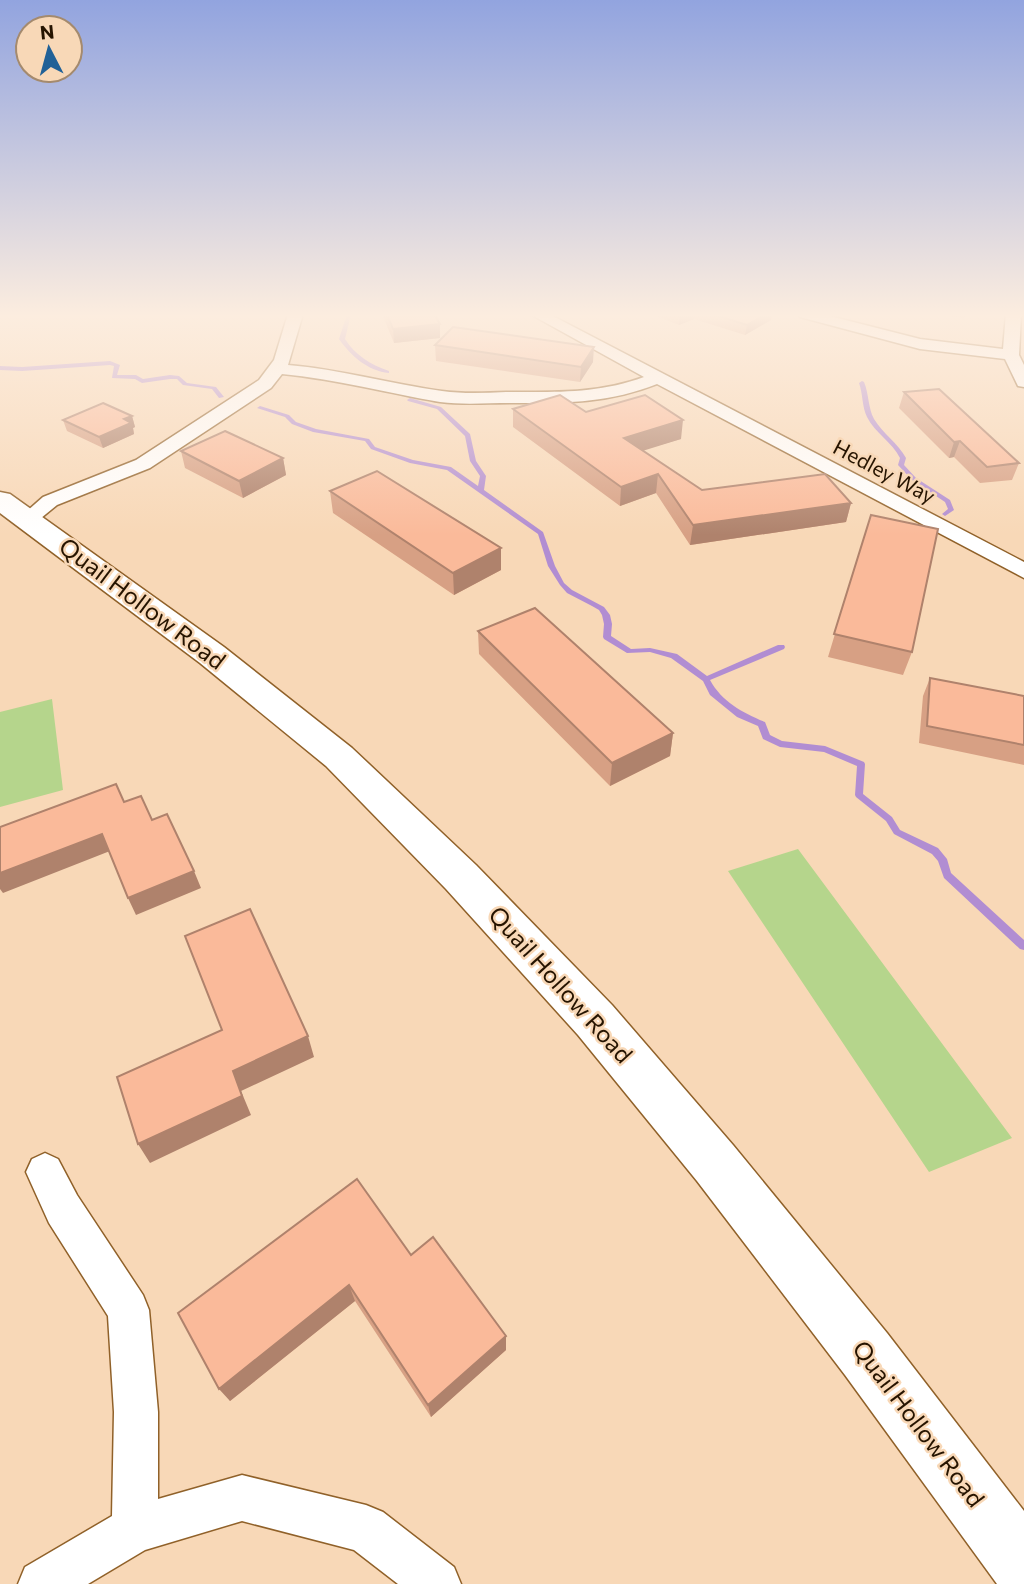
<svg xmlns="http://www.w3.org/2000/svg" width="1024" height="1584" font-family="Commissioner,sans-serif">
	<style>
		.green { fill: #b5d58c }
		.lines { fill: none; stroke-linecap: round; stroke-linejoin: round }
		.stream { fill: #b18dd2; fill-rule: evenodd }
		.street-casing { stroke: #906129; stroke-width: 3 }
		.secondary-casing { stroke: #906129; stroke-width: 3 }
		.street { fill: #fff; fill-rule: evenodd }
		.secondary { fill: #fff; fill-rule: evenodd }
		.wall { fill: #d7a084 }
		.shaded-wall { fill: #af826c }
		.building { fill: #faba9a; stroke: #af826c; stroke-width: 2 }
		.labels { text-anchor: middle; stroke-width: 5; stroke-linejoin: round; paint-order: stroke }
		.far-street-label { font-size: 21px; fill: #261400; stroke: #f8d8b7 }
		.street-label { font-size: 24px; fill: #261400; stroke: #f8d8b7 }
	</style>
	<rect width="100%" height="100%" fill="#f8d8b7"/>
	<!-- green -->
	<path class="green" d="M52 699 63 790 0 807V712Z
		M798 849 1012 1138 929 1172 728 871Z"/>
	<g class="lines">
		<!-- stream -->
		<path class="stream" d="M347 314H351L345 339C355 355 371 365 389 371V373C368 371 351 356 339 339Z
			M110 361 120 365 117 375H136L143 379 170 375 179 376 187 383 216 387 224 397 219 398 212 389 183 385 177 379H170L142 383 135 379 112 378 114 366 110 365 22 371 0 370V366L22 367Z
			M862 381 864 382C869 394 868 408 874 419 883 434 898 443 906 458L904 465 916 478 950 500 954 510 945 516 942 514 948 509 945 502 912 480 898 465 900 458C892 442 875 433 867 417 862 407 863 394 859 383Z
			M410 398 441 407 470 434 476 461 486 476 484 490 543 532 555 566 564 583 572 590 604 607 610 615 612 624 611 636 631 649 650 648 677 654 707 676 778 645H784L785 647 784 649 710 680C722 702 743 713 765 722L770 735 782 741 825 746 864 762 865 764 863 794 892 817 900 830 938 848 947 859 951 873 1024 940V950L1020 949 944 878 938 861 932 854 894 834 886 821 856 797 855 795 857 766 824 752 780 747 763 739 758 726 737 717 710 695 703 681 671 658 650 652 627 653 604 639 603 637 604 624 602 615 599 610 592 606 567 593 560 585 548 566 538 534 447 470 410 463 371 449 365 441 313 432 292 424 285 417 257 408 260 406 289 415 296 422 316 429 369 439 375 447 413 460 451 467 478 486 480 476 470 461 465 436 437 409 408 401 407 400Z"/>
		<defs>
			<path id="street" d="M288 314H303L288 365C340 369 390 384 442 391 463 394 485 393 506 392 554 392 598 394 644 377L530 314H549L1024 562V578L657 384C606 404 563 403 510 403 487 403 463 405 440 402 387 393 336 379 282 374L271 388 150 468 57 505 35 523H21L18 519 43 497 136 460 259 380 274 360Z
				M797 314H822L920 339 1003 349 1006 314H1021L1019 355 1024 365V387L1018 386 1005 359 920 349 800 317Z
				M45 1153 58 1159 77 1195 143 1295 149 1310 158 1412V1499L242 1475 366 1505 383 1512 454 1567 461 1584H398L354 1550 242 1521 145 1550 88 1584H18L25 1567 112 1516 114 1412 108 1316 49 1223 26 1172 32 1159Z"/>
			<path id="secondary" d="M0 492 10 494 224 647 352 748 476 865 612 1005 733 1145 887 1333 1024 1511V1584H997L845 1375 697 1181 578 1035 446 889 326 766 200 663 0 513Z"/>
		</defs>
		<!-- street casing -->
		<use href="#street" class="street-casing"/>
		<!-- secondary casing -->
		<use href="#secondary" class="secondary-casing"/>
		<!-- street -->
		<use href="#street" class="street"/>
		<!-- secondary -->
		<use href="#secondary" class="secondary"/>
	</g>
	<!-- wall -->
	<path class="wall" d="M382 314H434L440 324V338L394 343Z
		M651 314H772L771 320 745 335 694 319 679 325Z
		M938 314H966L964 318Z
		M435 345 593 362 580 382 436 361Z
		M904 392 1019 463 1012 480 980 483 954 457 949 458 899 408Z
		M513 409 586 412 681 439 642 450 702 490 851 503 846 522 690 545 656 493 620 506 513 427Z
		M132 416 135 427 133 428 134 434 103 448 67 431 63 420Z
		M181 451 283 458 286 475 243 498 185 468Z
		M330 491 501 570 454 595 333 513Z
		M871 515 912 652 903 675 828 657Z
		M478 631 673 733 670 756 610 786 479 654Z
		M930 678 1024 696V765L919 743 923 696Z
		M411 1255 506 1336V1350L431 1417 355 1301 230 1401 178 1313Z"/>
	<!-- shaded-wall -->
	<path class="shaded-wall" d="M683 314H694V319L679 325 680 315Z
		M766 314H772L771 320 745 335 747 325Z
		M440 324V338L394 343 393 329Z
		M594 347 593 362 580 382 581 367Z
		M132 416 135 427 133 428 134 434 103 448 99 437 124 419Z
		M683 420 681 439 623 457 624 438Z
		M960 441 954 457 949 458 954 442Z
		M283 458 286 475 243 498 239 481Z
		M658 474 656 493 620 506 621 487Z
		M851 503 846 522 690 545 693 525Z
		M501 548V570L454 595 453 573Z
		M673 733 670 756 610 786 612 763Z
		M102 834 110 851 3 893 0 889V873Z
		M194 871 201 888 136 915 128 898Z
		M308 1036 314 1057 241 1091 251 1115 150 1163 138 1144 233 1071Z
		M349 1285 355 1301 230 1401 219 1389Z
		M506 1336V1350L431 1417 428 1405Z"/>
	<!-- building -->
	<path class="building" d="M387 314H434L440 324 393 329Z
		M712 314H766L747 325Z
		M453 327 594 347 581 367 435 345Z
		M939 389 1019 463 987 467 960 441 954 442 904 392Z
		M560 395 586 412 645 395 683 420 624 438 702 490 825 474 851 503 693 525 658 474 621 487 513 409Z
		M103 403 132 416 124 419 131 423 99 437 63 420Z
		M225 431 283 458 239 481 181 451Z
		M377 471 501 548 453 573 330 491Z
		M871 515 938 529 912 652 834 634Z
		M535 608 673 733 612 763 478 631Z
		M930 678 1024 696V745L927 726Z
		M116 784 124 802 141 796 152 820 167 814 194 871 128 898 102 834 0 873V827Z
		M250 909 308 1036 233 1071 242 1096 138 1144 117 1077 222 1030 185 936Z
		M357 1179 411 1255 433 1237 506 1336 428 1405 349 1285 219 1389 178 1313Z"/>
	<!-- sky -->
	<linearGradient id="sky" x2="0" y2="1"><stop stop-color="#92a4df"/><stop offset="0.59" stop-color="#fceddf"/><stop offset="1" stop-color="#fceddf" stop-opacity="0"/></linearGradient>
	<rect width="1024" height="535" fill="url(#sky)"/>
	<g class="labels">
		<!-- far-street labels -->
		<g class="far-street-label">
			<text transform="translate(884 472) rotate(28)" y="7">Hedley Way</text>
		</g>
		<!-- street labels -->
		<g class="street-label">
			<text transform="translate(142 604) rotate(37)" y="8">Quail Hollow Road</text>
			<text transform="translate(560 985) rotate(48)" y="8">Quail Hollow Road</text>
			<text transform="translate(918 1424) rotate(53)" y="8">Quail Hollow Road</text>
		</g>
	</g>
	<!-- north arrow -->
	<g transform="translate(49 49) rotate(354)"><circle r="33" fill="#f8d8b7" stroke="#a48a6e" stroke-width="2"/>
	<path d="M0-5L12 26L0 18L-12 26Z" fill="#216197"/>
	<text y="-10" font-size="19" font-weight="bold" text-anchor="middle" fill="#261400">N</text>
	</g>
</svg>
